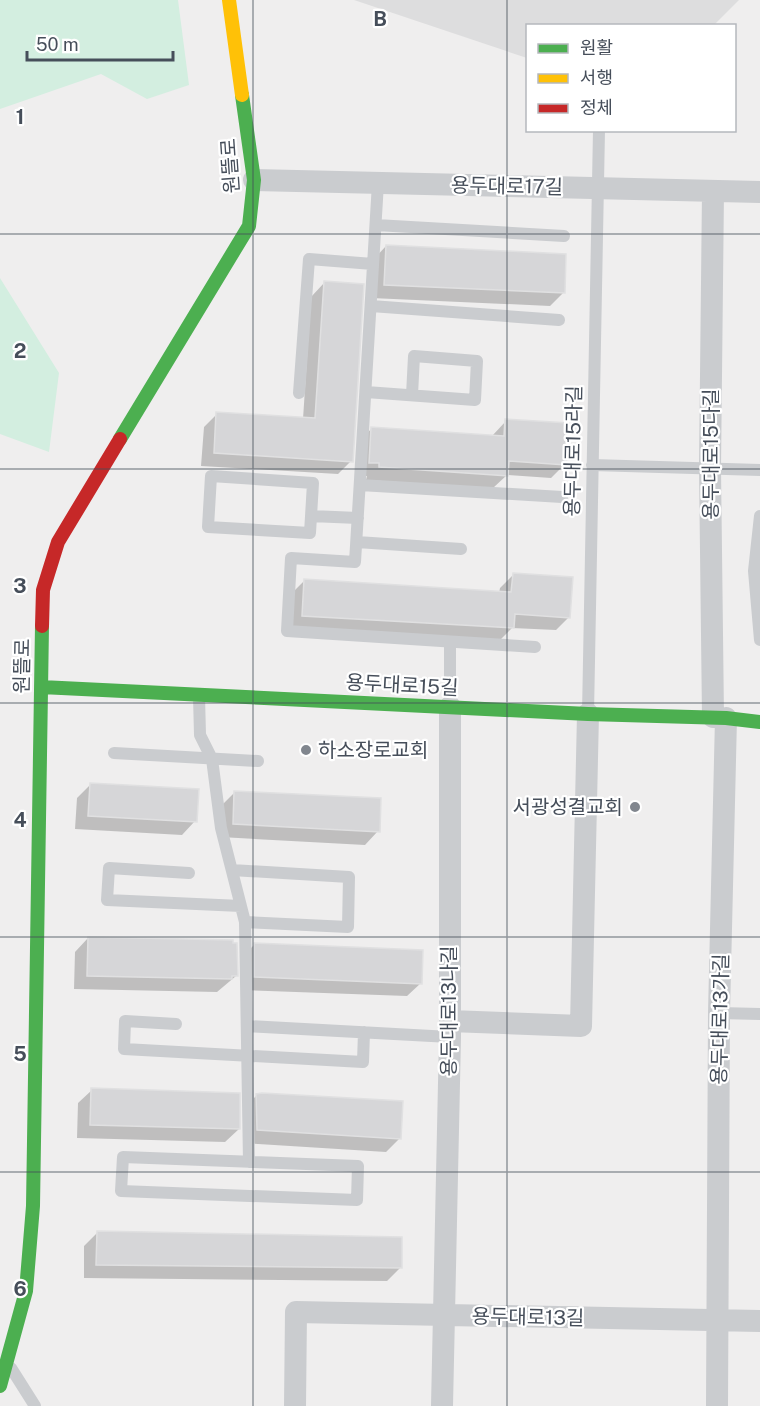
<svg xmlns="http://www.w3.org/2000/svg" width="760" height="1406" font-family="'Public Sans','Noto Sans KR',sans-serif">
	<style>
		.education { fill: #ddddde }
		.green { fill: #d3eee0 }
		.shadow { fill: #0003 }
		.building { fill: #d6d6d8; stroke: #e0e0e1; stroke-width: 1.5 }
		.lines { fill: none; stroke-linecap: round; stroke-linejoin: round }
		.lane { stroke: #cacccf; stroke-width: 12 }
		.street { stroke: #cacccf; stroke-width: 22 }
		.fast { stroke: #4caf50; stroke-width: 14 }
		.slow { stroke: #ffc107; stroke-width: 14 }
		.jam { stroke: #c62828; stroke-width: 14 }
		.grid { fill: none; stroke: #464e5a; stroke-width: 1.5; stroke-opacity: 0.55 }
		.poi-dot { fill: #81868e; stroke: #fff; stroke-width: 2 }
		.labels { text-anchor: middle; stroke-width: 4.5; stroke-linejoin: round; paint-order: stroke }
		.street-label { font-size: 20px; fill: #464e5a; stroke: #fff }
		.poi-label { font-size: 20px; fill: #464e5a; stroke: #fff; text-anchor: start }
		.grid-label { font-size: 20px; text-anchor: middle; font-weight: bold; fill: #464e5a; stroke: #fff; stroke-width: 4.5; stroke-linejoin: round; paint-order: stroke }
	</style>
	<rect width="100%" height="100%" fill="#efeeee"/>
	<!-- education -->
	<path class="education" d="M354 0H739L714 25 528 26 527 58Z"/>
	<!-- green -->
	<path class="green" d="M0 0H178L189 85 147 99 101 74 0 109Z
		M0 278 59 373 49 452 0 434Z"/>
	<!-- shadow -->
	<path class="shadow" d="M386 246 563 293 550 306 371 298 373 260Z
		M324 283 351 461 338 474 201 466 204 427 217 414 303 419 311 297Z
		M506 421 565 464 551 478 507 475 493 488 366 480 367 476H356L359 442 372 428 492 436Z
		M513 575 569 617 556 630 512 628 499 641 289 629 291 594 304 581 499 593 500 588Z
		M90 785 195 821 182 835 75 829 77 798Z
		M235 792 378 831 365 845 220 837 221 806Z
		M88 938 236 976 217 992 74 989 75 952Z
		M254 945 421 983 407 996 241 990V958Z
		M92 1090 239 1129 225 1142 77 1138 78 1103Z
		M257 1095 399 1139 386 1152 244 1143 243 1109Z
		M97 1233 400 1268 387 1281 84 1278V1246Z"/>
	<!-- building -->
	<path class="building" d="M386 245 566 254 565 293 384 285Z
		M324 281 364 284 353 462 214 453 216 412 315 418Z
		M505 419 569 423 566 465 509 461 508 476 379 467V463H369L371 427 504 436Z
		M513 573 573 577 570 618 515 614 514 628 302 616 304 579 511 592Z
		M90 783 199 789 197 822 88 816Z
		M234 791 381 798 380 832 233 824Z
		M88 937 233 940V943H237L238 976H232V979L87 976Z
		M254 943 423 950 422 984 254 977Z
		M91 1088 240 1093V1129L90 1125Z
		M262 1093 403 1101 401 1139 257 1130 256 1094Z
		M97 1231 402 1237V1268L96 1265Z"/>
	<g class="lines">
		<!-- lane -->
		<path class="lane" d="M378 183 355 562 291 558 287 631 535 647
			M376 225 564 236
			M371 306 559 320
			M366 392 475 400 477 361 414 356 412 395
			M299 393 309 259 373 264
			M592 465 760 470
			M211 476 313 483 310 533 208 527Z
			M360 485 562 497
			M311 516 358 518
			M760 516 754 571 760 640
			M357 542 461 549
			M199 696 200 735 212 759 221 828 245 922 249 1162
			M450 707V642
			M588 714 599 130
			M114 753 258 761
			M232 870 349 877 348 927 245 922
			M189 873 109 868 107 900 241 906
			M719 1013 760 1014
			M176 1024 125 1021 124 1049 363 1062 364 1032
			M247 1026 450 1037
			M123 1157 358 1166 357 1200 121 1191Z
			M11 1368 35 1406"/>
		<!-- street -->
		<path class="street" d="M254 180 760 192
			M713 191 710 468 713 717
			M450 1021 581 1026 588 714
			M295 1406 296 1312 760 1321
			M442 1406 450 1037V707
			M717 1406 719 1013 726 718"/>
		<!-- fast -->
		<path class="fast" d="M120 439 249 226 254 180 242 95
			M41 687 588 714 726 718 760 722
			M0 1386 26 1291 33 1206 42 626"/>
		<!-- slow -->
		<path class="slow" d="M229 0 242 95"/>
		<!-- jam -->
		<path class="jam" d="M42 626 43 590 58 542 120 439"/>
	</g>
	<!-- grid -->
	<path class="grid" d="M253 0V1406M507 0V1406M0 234H760M0 469H760M0 703H760M0 937H760M0 1172H760"/>
	<!-- markers -->
	<g class="poi-dot">
		<circle cx="306" cy="750" r="6"/>
		<circle cx="635" cy="807" r="6"/>
	</g>
	<g class="labels">
		<!-- street labels -->
		<g class="street-label">
			<text transform="translate(230 166) rotate(-94)" y="7">원뜰로</text>
			<text transform="translate(507 186) rotate(1)" y="7">용두대로17길</text>
			<text transform="translate(573 451) rotate(-89)" y="7">용두대로15라길</text>
			<text transform="translate(711 454) rotate(-90)" y="7">용두대로15다길</text>
			<text transform="translate(22 666) rotate(-89)" y="7">원뜰로</text>
			<text transform="translate(402 685) rotate(3)" y="7">용두대로15길</text>
			<text transform="translate(449 1011) rotate(-90)" y="7">용두대로13나길</text>
			<text transform="translate(720 1019) rotate(-89)" y="7">용두대로13가길</text>
			<text transform="translate(528 1317) rotate(1)" y="7">용두대로13길</text>
		</g>
		<!-- poi labels -->
		<g class="poi-label">
			<text x="318" y="757">하소장로교회</text>
			<text x="623" y="814" text-anchor="end">서광성결교회</text>
		</g>
	</g>
	<g class="grid-label">
		<text x="380" y="26">B</text>
		<text x="20" y="124">1</text>
		<text x="20" y="358">2</text>
		<text x="20" y="593">3</text>
		<text x="20" y="827">4</text>
		<text x="20" y="1061">5</text>
		<text x="20" y="1296">6</text>
	</g>
	<!-- legend -->
	<rect x="526" y="24" width="210" height="108" fill="#ffffff" stroke="#b5b8bd" stroke-width="1.5"/>
	<rect x="538" y="44" width="30" height="9" fill="#4caf50" stroke="#b5b8bd" stroke-width="1.5"/>
	<text x="580" y="54" font-size="18" fill="#464e5a">원활</text>
	<rect x="538" y="74" width="30" height="9" fill="#ffc107" stroke="#b5b8bd" stroke-width="1.5"/>
	<text x="580" y="84" font-size="18" fill="#464e5a">서행</text>
	<rect x="538" y="104" width="30" height="9" fill="#c62828" stroke="#b5b8bd" stroke-width="1.5"/>
	<text x="580" y="114" font-size="18" fill="#464e5a">정체</text>
	<!-- scale -->
	<path d="M27 51v9h146v-9" fill="none" stroke="#464e5a" stroke-width="3"/>
	<text x="36" y="51" font-size="18" fill="#464e5a" stroke="#ffffff" stroke-width="4.5" paint-order="stroke">50 m</text>
</svg>
